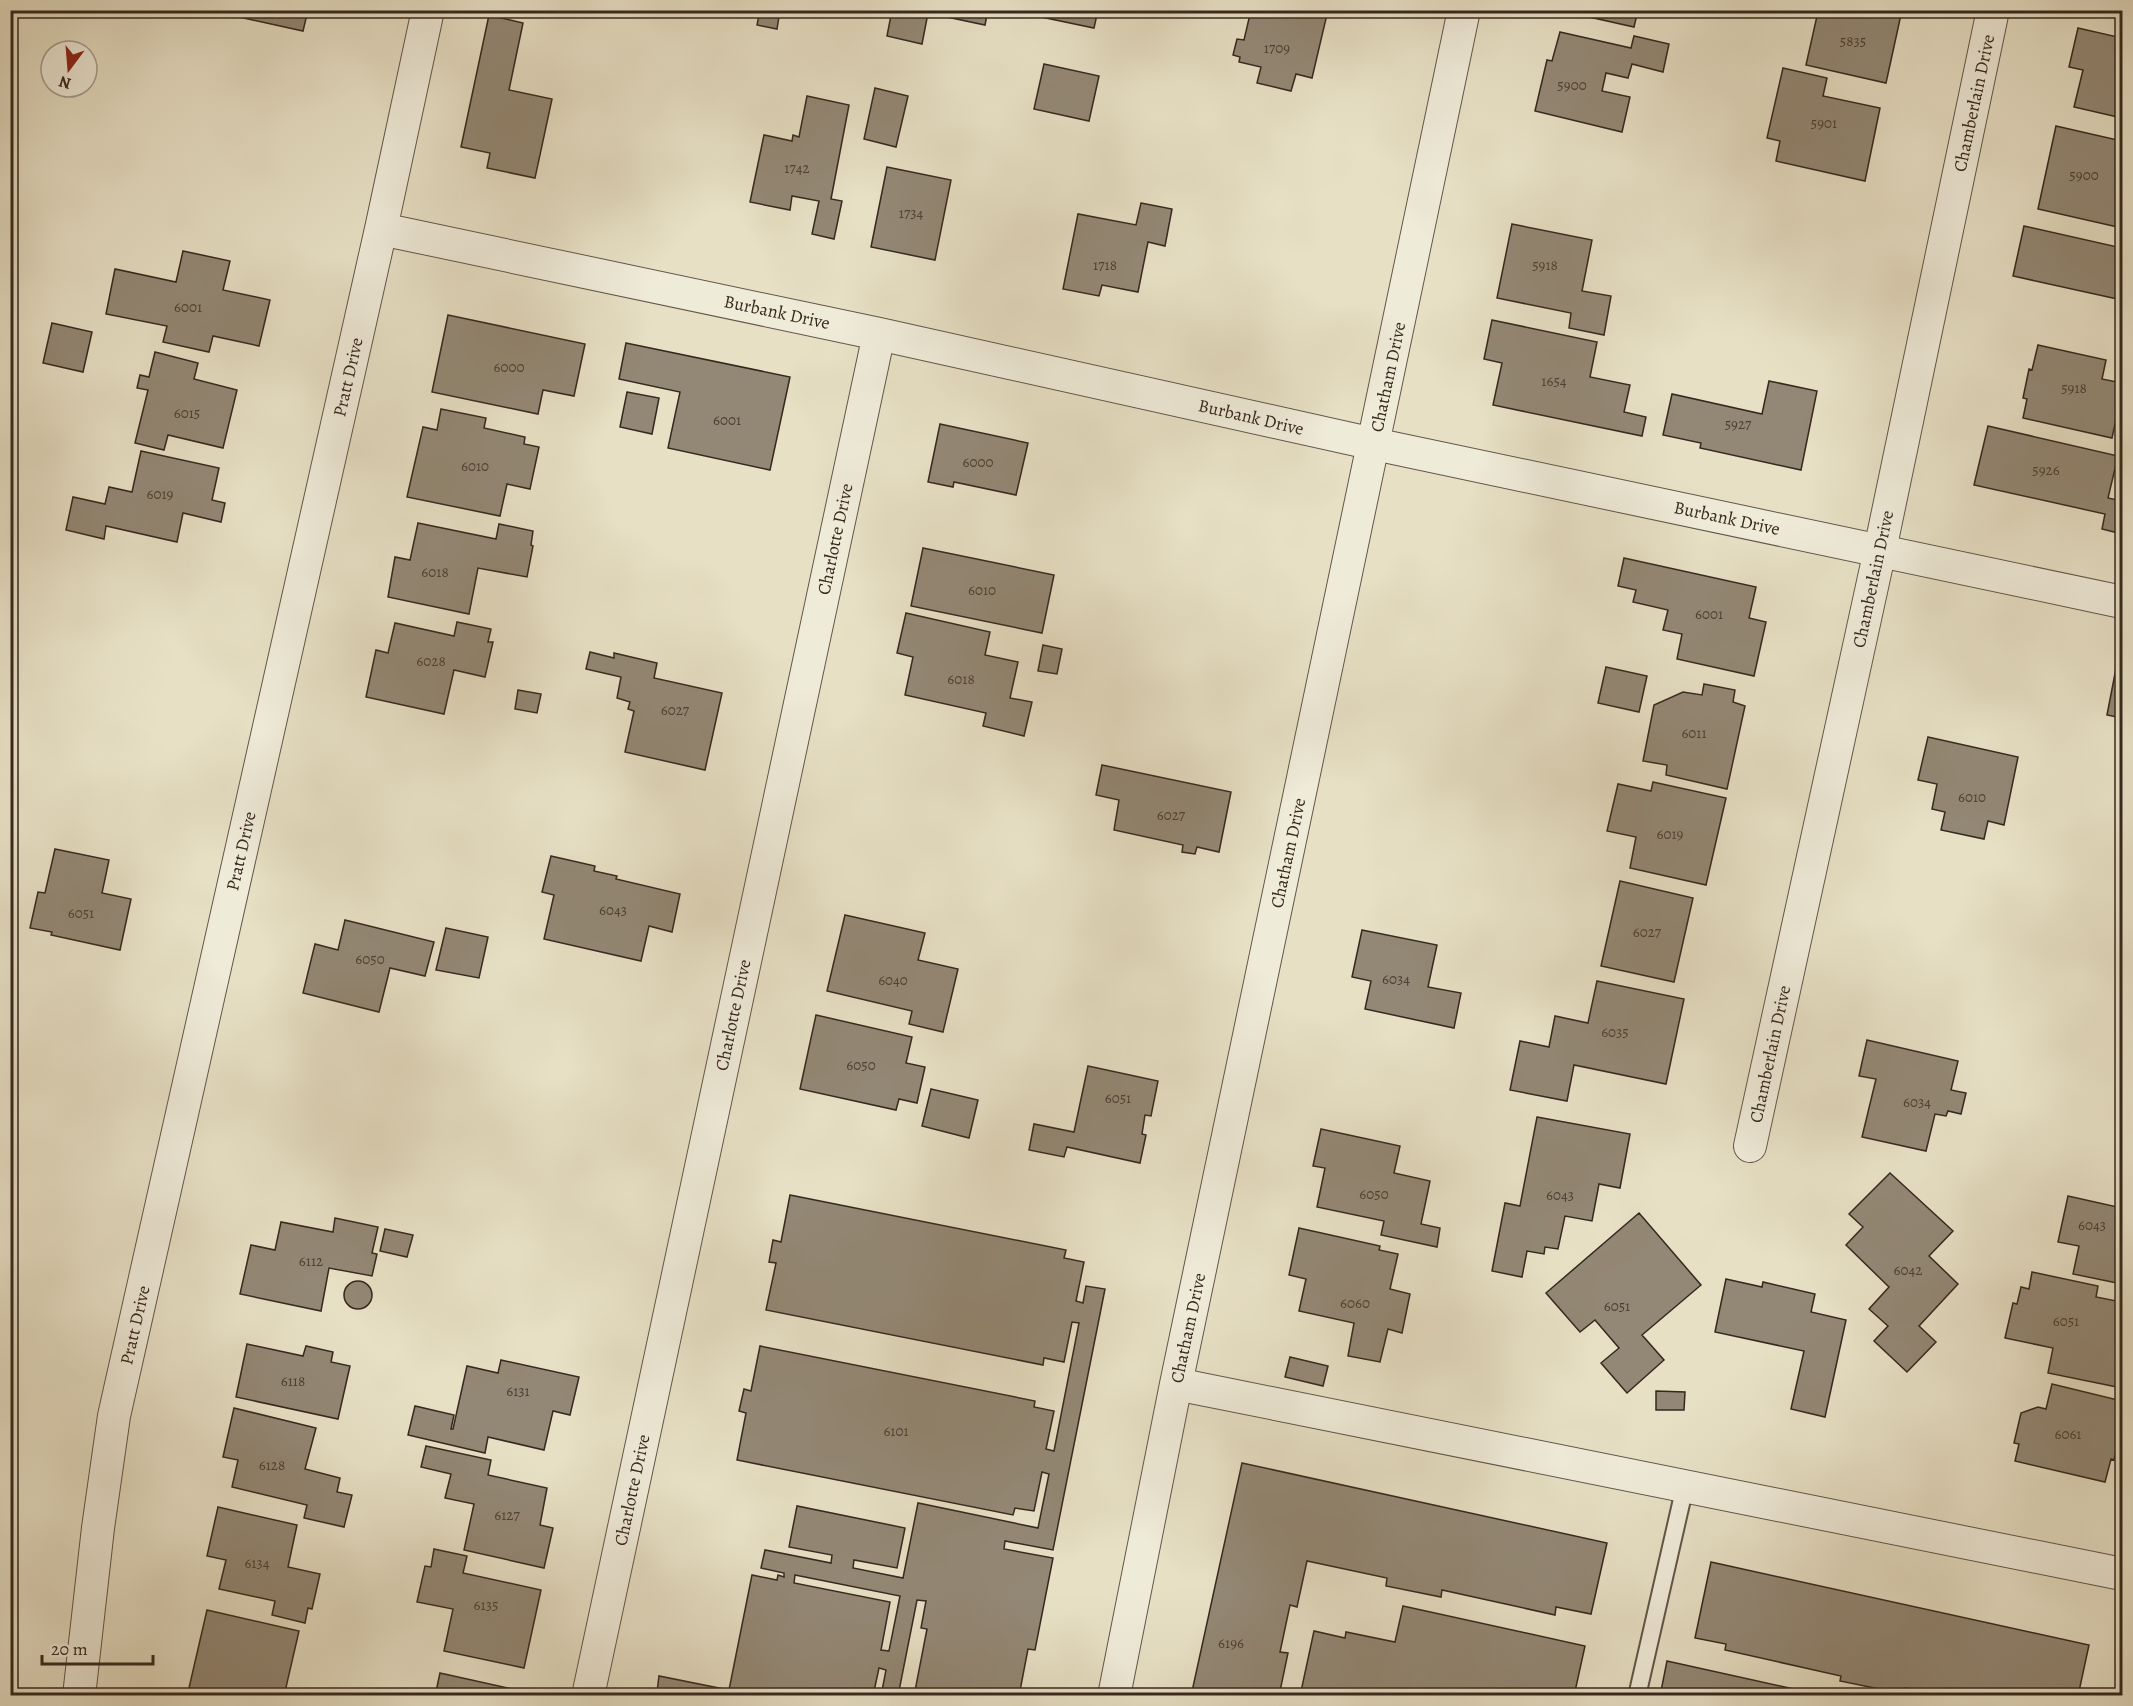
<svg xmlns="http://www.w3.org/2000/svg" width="2133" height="1706" font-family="Alegreya,serif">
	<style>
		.building { fill: #938875; stroke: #37281f; stroke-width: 1.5; fill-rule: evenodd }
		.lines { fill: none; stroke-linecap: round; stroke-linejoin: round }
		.service-casing { stroke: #635648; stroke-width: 20 }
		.minor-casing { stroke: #635648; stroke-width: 34 }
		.service { stroke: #efebd9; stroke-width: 16 }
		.minor { stroke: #efebd9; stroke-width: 32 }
		.labels { text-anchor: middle; stroke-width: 4.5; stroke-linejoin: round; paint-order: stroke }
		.number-label { font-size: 15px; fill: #4e4034 }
		.street-label { font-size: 18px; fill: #37281f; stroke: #efebd9 }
	</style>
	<rect width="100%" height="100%" fill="#e7e0c5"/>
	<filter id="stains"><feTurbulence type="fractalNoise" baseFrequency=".00333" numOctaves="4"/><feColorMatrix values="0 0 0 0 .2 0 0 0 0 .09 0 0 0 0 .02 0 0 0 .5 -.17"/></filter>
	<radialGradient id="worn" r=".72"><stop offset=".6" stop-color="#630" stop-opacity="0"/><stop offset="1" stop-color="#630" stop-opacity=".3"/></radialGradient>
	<!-- building -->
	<path class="building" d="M235 10H308L303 31 234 16Z
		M760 10H780L777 29 757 25Z
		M892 10H988L985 25 928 13 922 44 887 36Z
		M1018 10H1098L1094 28 1017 12Z
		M1251 10H1328L1312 78 1296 74 1291 91 1257 83 1261 67 1239 62 1240 57 1233 55 1237 39 1244 40Z
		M1558 10H1638L1634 27Z
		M1902 10 1886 83 1806 65 1817 16 1795 10Z
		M489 15 523 23 509 90 552 99 535 178 487 168 490 153 461 147Z
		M2078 28 2122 38V118L2074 107 2083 70 2069 67Z
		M1560 32 1631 48 1634 36 1669 44 1663 72 1632 64 1628 78 1606 73 1602 91 1630 97 1622 132 1535 111 1547 60 1552 61Z
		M1044 64 1099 76 1089 121 1034 109Z
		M1783 68 1827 78 1823 96 1880 108 1865 181 1776 161 1780 141 1767 138Z
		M875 88 908 96 896 147 864 139Z
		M807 96 849 105 831 199 842 201 834 239 812 234 819 201 792 196 790 210 750 202 764 135 792 141 793 135 799 137Z
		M2056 126 2122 141V228L2038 209Z
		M887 167 951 180 935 260 871 247Z
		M1141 203 1172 209 1165 246 1148 242 1138 292 1102 285 1099 296 1063 289 1078 214 1136 225Z
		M1512 224 1592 240 1582 291 1611 296 1604 335 1569 328 1571 313 1497 298Z
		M2024 226 2122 248V300L2013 276Z
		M183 251 230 261 223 290 270 300 259 346 213 336 209 352 163 342 167 326 106 314 115 269 176 282Z
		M448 315 585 344 574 396 543 390 538 414 432 392Z
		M1492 320 1597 342 1590 377 1630 385 1624 412 1646 417 1642 436 1493 405 1502 363 1484 359Z
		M52 323 92 332 83 372 43 363Z
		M626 343 790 377 770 470 668 448 680 392 619 379Z
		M2038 345 2106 360 2102 379 2122 383V392L2112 438 2023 418 2027 399 2023 398 2029 369 2032 370Z
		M155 352 198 363 194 379 237 390 223 448 168 435 164 450 135 443 148 390 137 388 140 375 149 377Z
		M1769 381 1817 391 1801 470 1700 448 1701 443 1663 435 1672 394 1762 414Z
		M627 392 659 398 652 434 620 427Z
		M441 409 486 418 484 428 525 437 524 444 539 447 530 489 507 484 500 516 407 497 423 427 437 430Z
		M940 424 1028 443 1016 495 954 482 953 487 928 482Z
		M1988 426 2118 456 2108 498 2122 501V534L2102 529 2105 514 1974 485Z
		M141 451 219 468 212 500 225 503 221 522 183 513 177 542 106 526 104 539 66 530 73 497 105 504 109 487 132 492Z
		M418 523 496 539 499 524 533 531 531 545 533 546 527 577 478 568 469 614 388 597 395 557 410 560Z
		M923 548 1054 575 1042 633 911 606Z
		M1624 558 1756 587 1749 618 1766 622 1754 676 1677 659 1682 634 1663 630 1668 610 1633 602 1636 590 1618 586Z
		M906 613 990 632 985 655 1018 662 1010 698 1032 702 1024 736 983 726 986 713 905 695 913 657 897 653Z
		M457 622 491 629 488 642H493L485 677 454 670 444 714 366 697 376 650 388 653 395 623 454 636Z
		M1043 645 1062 649 1057 674 1038 671Z
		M590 652 614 658V653L657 663 654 678 722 693 705 770 625 752 634 711 628 709 630 702 617 698 621 677 586 669Z
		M2118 658 2122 659V718L2107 715Z
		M1606 667 1647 676 1639 712 1598 703Z
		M1704 684 1735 690 1733 702 1745 706 1727 789 1666 775 1667 765 1643 761 1654 705 1683 692 1702 695Z
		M518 690 541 694 537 713 515 709Z
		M1928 737 2018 757 2004 825 1988 821 1984 839 1941 830 1945 812 1932 809 1937 784 1918 780Z
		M1102 765 1231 792 1219 852 1197 847 1195 854 1182 852 1183 845 1114 830 1119 800 1096 795Z
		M1653 782 1726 798 1706 885 1630 868 1636 837 1607 831 1618 784 1651 791Z
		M55 849 109 860 102 893 131 899 120 950 51 935 52 932 30 928 38 892 45 893Z
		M551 856 595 866 594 871 617 876 616 879 680 894 672 932 649 926 641 961 544 939 554 895 542 892Z
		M1620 881 1693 898 1674 982 1601 966Z
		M845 915 925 933 918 960 958 969 943 1032 909 1024 912 1011 827 991Z
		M345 920 434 942 425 976 390 968 379 1012 303 993 315 944 338 950Z
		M446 928 488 937 479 978 436 970Z
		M1362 930 1437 945 1428 987 1461 993 1454 1028 1365 1009 1371 981 1352 977Z
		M1597 981 1684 999 1666 1084 1574 1065 1567 1101 1510 1090 1520 1041 1549 1047 1555 1016 1588 1023Z
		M816 1015 912 1037 906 1063 925 1067 917 1103 899 1099 896 1110 800 1089Z
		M1867 1040 1958 1061 1951 1090 1966 1093 1961 1114 1948 1111 1946 1116 1935 1114 1926 1151 1862 1137 1876 1079 1859 1076Z
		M1088 1066 1158 1081 1151 1116 1145 1115 1142 1134 1146 1135 1140 1163 1067 1147 1064 1157 1029 1150 1034 1124 1074 1132Z
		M931 1089 978 1100 969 1138 922 1126Z
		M1537 1117 1630 1134 1620 1188 1599 1184 1592 1221 1565 1216 1558 1249 1545 1247 1544 1254 1527 1251 1522 1277 1492 1271 1505 1203 1520 1206Z
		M1321 1129 1400 1146 1394 1173 1430 1181 1421 1224 1440 1228 1437 1247 1381 1235 1384 1221 1317 1207 1325 1168 1313 1166Z
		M1890 1173 1953 1231 1929 1256 1958 1284 1919 1326 1936 1342 1907 1372 1874 1341 1888 1326 1869 1309 1889 1287 1846 1245 1863 1227 1849 1214Z
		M790 1195 1066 1250 1064 1258 1084 1262 1076 1301 1083 1303 1086 1286 1105 1289 1053 1550 1005 1541 1004 1549 1053 1558 1035 1650 1028 1649 1019 1696H914L927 1629 921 1628 926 1601 917 1600 898 1696H881L886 1670 879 1668 873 1696H677L657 1692 659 1676 729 1690 752 1575 777 1580 778 1575 784 1577V1573L761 1568 765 1550 831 1563 832 1555 789 1547 797 1506 905 1528 897 1568 854 1560 853 1568 903 1578 918 1503 1038 1528 1049 1474 1042 1472 1034 1511 1015 1508 1013 1515 737 1460 746 1413 739 1411 744 1389 751 1391 760 1346 1035 1401 1034 1407 1054 1411 1046 1449 1054 1451 1079 1323 1072 1322 1064 1362 1044 1358 1043 1365 766 1310 776 1263 769 1262 773 1240 781 1242ZM795 1575 900 1596 889 1651 881 1650 890 1602 794 1583Z
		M2068 1196 2122 1208V1284L2073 1274 2079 1246 2058 1242Z
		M1639 1213 1701 1285 1642 1335 1664 1360 1627 1393 1601 1363 1619 1348 1595 1320 1580 1332 1546 1293Z
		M335 1218 378 1227 372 1253 377 1254 372 1276 329 1268 321 1311 240 1294 251 1245 275 1250 281 1222 333 1232Z
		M1299 1228 1380 1246 1379 1250 1398 1254 1390 1289 1410 1294 1402 1333 1388 1329 1380 1362 1348 1356 1354 1323 1299 1311 1306 1279 1289 1275Z
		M385 1229 413 1235 407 1257 380 1251Z
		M2032 1272 2098 1286 2096 1297 2122 1302V1388L2048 1373 2053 1348 2005 1338 2013 1303 2017 1304 2021 1287 2029 1289Z
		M1726 1279 1762 1287 1763 1282 1815 1294 1811 1312 1846 1320 1825 1417 1791 1409 1804 1351 1715 1332Z
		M344 1295a14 14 0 1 1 28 0a14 14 0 1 1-28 0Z
		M247 1344 303 1356 306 1346 333 1352 331 1362 350 1366 338 1419 236 1397Z
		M1290 1357 1328 1366 1323 1386 1285 1377Z
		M501 1360 579 1377 570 1415 553 1411 544 1450 488 1437 485 1453 408 1435 415 1406 454 1415 451 1429H453L467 1366 498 1373Z
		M2052 1384 2122 1401 2118 1423 2122 1425 2114 1460 2111 1459 2105 1482 2015 1461 2019 1444 2014 1443 2021 1413 2038 1407 2046 1409Z
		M1656 1391 1685 1392 1684 1410H1656Z
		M234 1408 316 1428 305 1469 340 1478 337 1492 352 1495 344 1527 304 1518 307 1505 232 1487 238 1460 223 1457Z
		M426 1446 491 1460 488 1475 547 1488 540 1525 553 1528 544 1568 464 1550 474 1504 445 1498 451 1474 421 1467Z
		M1242 1463 1607 1543 1591 1614 1556 1607 1555 1615 1442 1590 1441 1597 1386 1586 1387 1578 1307 1561 1297 1607 1290 1605 1280 1652 1288 1653 1279 1696H1191Z
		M218 1507 297 1525 288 1567 320 1574 312 1609 308 1608 305 1623 272 1615 275 1601 219 1589 226 1560 207 1556Z
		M434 1549 467 1556 463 1573 541 1590 524 1668 444 1651 453 1609 417 1602 425 1566 431 1567Z
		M1711 1562 2089 1645 2078 1696H1938L1905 1688 1904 1694 1840 1681 1841 1676 1725 1650 1726 1644 1695 1638Z
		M1403 1606 1585 1646 1574 1696H1300L1314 1631 1345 1638 1346 1632 1395 1642Z
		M207 1610 299 1631 284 1696H221L189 1688Z
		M1667 1661 1825 1696H1660Z
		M440 1673 521 1691 520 1696H435Z"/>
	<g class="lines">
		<defs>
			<path id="service" d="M1637 1696 1685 1486"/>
			<path id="minor" d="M381 229 879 334 1374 444 2122 602
				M1750 1146 1880 550 1993 10
				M1176 1384 2122 1574
				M79 1696 98 1528 114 1416 381 229 428 10
				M588 1696 879 334
				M1114 1696 1176 1384 1464 10"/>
		</defs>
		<!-- service casing -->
		<use href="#service" class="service-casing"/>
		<!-- minor casing -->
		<use href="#minor" class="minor-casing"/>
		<!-- service -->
		<use href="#service" class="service"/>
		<!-- minor -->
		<use href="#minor" class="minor"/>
	</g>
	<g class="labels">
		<!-- number labels -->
		<g class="number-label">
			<text x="1853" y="46">5835</text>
			<text x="1277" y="53">1709</text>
			<text x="1572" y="90">5900</text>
			<text x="1824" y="128">5901</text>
			<text x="797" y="173">1742</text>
			<text x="2084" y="180">5900</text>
			<text x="911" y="218">1734</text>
			<text x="1105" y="270">1718</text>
			<text x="1545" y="270">5918</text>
			<text x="188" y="312">6001</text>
			<text x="509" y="372">6000</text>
			<text x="1554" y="386">1654</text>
			<text x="2074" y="393">5918</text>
			<text x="187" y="418">6015</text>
			<text x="727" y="425">6001</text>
			<text x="1738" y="429">5927</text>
			<text x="978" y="467">6000</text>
			<text x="475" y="471">6010</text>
			<text x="2046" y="475">5926</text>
			<text x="160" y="499">6019</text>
			<text x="435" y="577">6018</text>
			<text x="982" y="595">6010</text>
			<text x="1709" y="619">6001</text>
			<text x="431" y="666">6028</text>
			<text x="961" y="684">6018</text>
			<text x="675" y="715">6027</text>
			<text x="1694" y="738">6011</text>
			<text x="1972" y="802">6010</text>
			<text x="1171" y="820">6027</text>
			<text x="1670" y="839">6019</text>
			<text x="613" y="915">6043</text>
			<text x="81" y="918">6051</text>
			<text x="1647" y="937">6027</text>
			<text x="370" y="964">6050</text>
			<text x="1396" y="984">6034</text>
			<text x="893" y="985">6040</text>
			<text x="1615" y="1037">6035</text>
			<text x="861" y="1070">6050</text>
			<text x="1118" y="1103">6051</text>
			<text x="1917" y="1107">6034</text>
			<text x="1374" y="1199">6050</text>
			<text x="1560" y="1200">6043</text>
			<text x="2092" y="1230">6043</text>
			<text x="311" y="1266">6112</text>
			<text x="1908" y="1275">6042</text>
			<text x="1355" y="1308">6060</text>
			<text x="1617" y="1311">6051</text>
			<text x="2066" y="1326">6051</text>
			<text x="293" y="1386">6118</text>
			<text x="518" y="1396">6131</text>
			<text x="896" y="1436">6101</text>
			<text x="2068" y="1439">6061</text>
			<text x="272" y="1470">6128</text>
			<text x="507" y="1520">6127</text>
			<text x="257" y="1568">6134</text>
			<text x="486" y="1610">6135</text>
			<text x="1231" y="1648">6196</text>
		</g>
		<!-- street labels -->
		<g class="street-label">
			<text transform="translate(1974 103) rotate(-78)" y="6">Chamberlain Drive</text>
			<text transform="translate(777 312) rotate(12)" y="6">Burbank Drive</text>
			<text transform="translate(348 377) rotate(-77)" y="6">Pratt Drive</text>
			<text transform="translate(1388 377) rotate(-78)" y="6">Chatham Drive</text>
			<text transform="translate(1251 417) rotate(13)" y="6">Burbank Drive</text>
			<text transform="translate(1727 518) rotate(12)" y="6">Burbank Drive</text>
			<text transform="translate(835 539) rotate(-78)" y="6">Charlotte Drive</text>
			<text transform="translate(1873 579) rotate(-78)" y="6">Chamberlain Drive</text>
			<text transform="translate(241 851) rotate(-77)" y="6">Pratt Drive</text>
			<text transform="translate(1288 853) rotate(-78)" y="6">Chatham Drive</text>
			<text transform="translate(733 1015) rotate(-78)" y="6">Charlotte Drive</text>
			<text transform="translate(1770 1054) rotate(-78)" y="6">Chamberlain Drive</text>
			<text transform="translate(135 1325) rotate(-77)" y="6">Pratt Drive</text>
			<text transform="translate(1188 1328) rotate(-78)" y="6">Chatham Drive</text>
			<text transform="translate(632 1490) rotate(-78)" y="6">Charlotte Drive</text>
		</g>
	</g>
	<!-- margin -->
	<rect width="2133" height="1706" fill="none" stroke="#e7e0c5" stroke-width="36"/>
	<rect x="12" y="12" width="2109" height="1682" fill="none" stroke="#37281f" stroke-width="3"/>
	<rect x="18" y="18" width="2097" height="1670" fill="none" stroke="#37281f" stroke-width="1.5"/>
	<!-- north arrow -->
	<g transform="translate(69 69) rotate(196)"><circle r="28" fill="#efebd9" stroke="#a59d8f" stroke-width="1.5"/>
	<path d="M0-4.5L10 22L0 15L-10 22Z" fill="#8f2418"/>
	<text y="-9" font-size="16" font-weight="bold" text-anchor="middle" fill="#37281f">N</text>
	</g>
	<!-- scale -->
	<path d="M42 1655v9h111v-9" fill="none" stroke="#37281f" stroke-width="3"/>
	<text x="51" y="1655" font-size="18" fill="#37281f" stroke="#efebd9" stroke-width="4.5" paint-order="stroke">20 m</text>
	<rect width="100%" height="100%" filter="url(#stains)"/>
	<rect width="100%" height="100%" fill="url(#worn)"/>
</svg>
